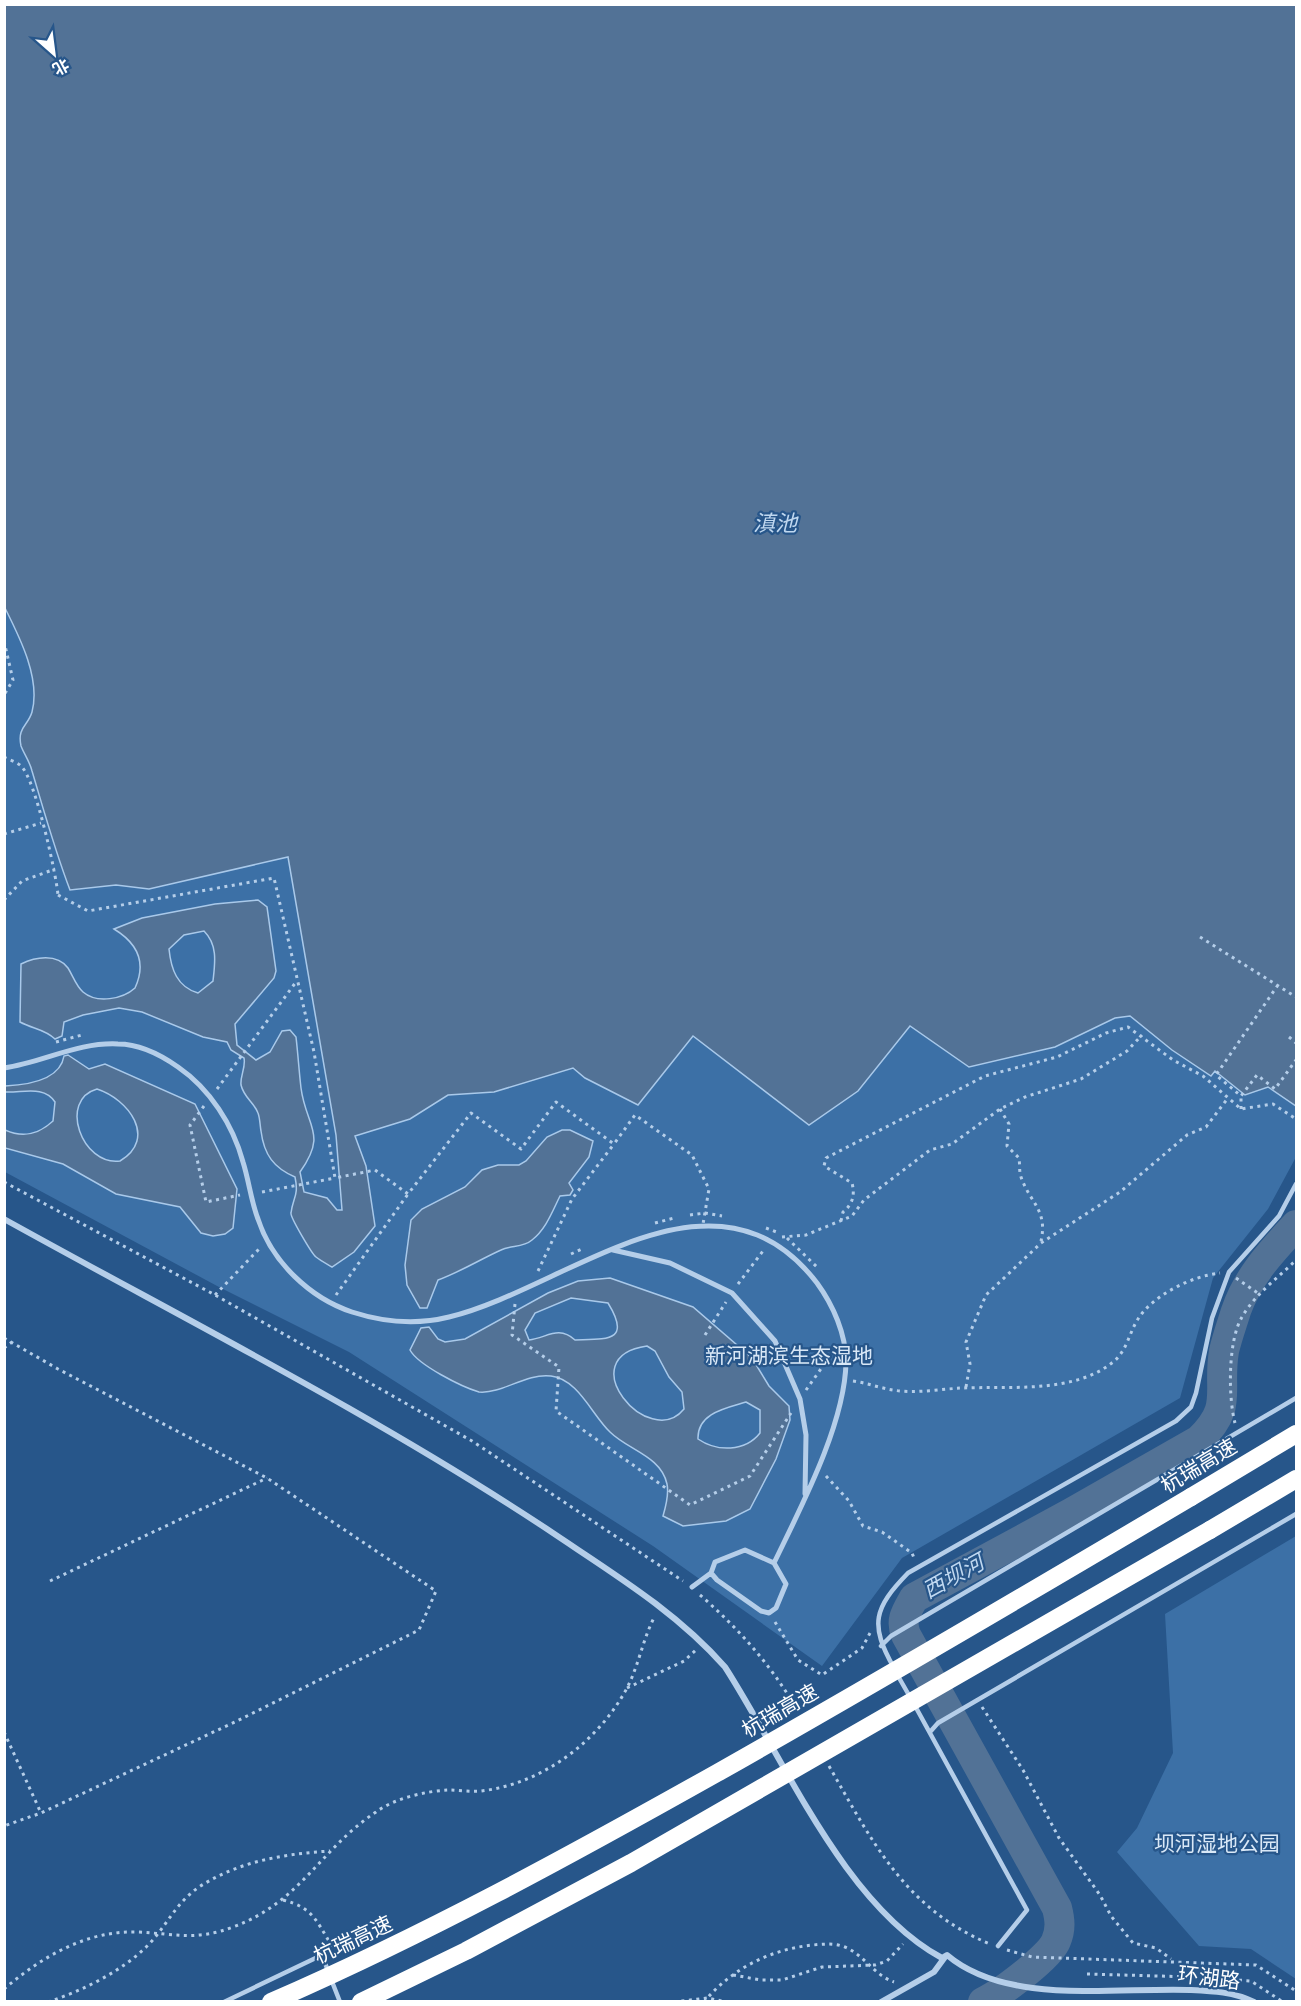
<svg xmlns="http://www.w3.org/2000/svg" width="1301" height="2006" font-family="'Asap Condensed','Noto Sans SC',sans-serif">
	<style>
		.green { fill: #3c70a6 }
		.water { fill: #527296; stroke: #a9c9ea; stroke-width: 1.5; fill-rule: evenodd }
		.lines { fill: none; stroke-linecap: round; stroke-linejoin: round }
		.river { stroke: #527296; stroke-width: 30 }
		.path { stroke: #b5cee9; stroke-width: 3; stroke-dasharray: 3 4.5; stroke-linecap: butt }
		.service { stroke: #b5cee9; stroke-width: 4.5 }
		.pedestrian { stroke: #b5cee9; stroke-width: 5 }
		.minor { stroke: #b5cee9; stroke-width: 6 }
		.motorway { stroke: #fff; stroke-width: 18 }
		.path-bridge { stroke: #b5cee9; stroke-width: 3; stroke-dasharray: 3 4.5; stroke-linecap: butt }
		.motorway-bridge { stroke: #fff; stroke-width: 18 }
		.labels { text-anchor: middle; stroke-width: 4.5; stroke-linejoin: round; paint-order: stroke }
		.park-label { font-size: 21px; fill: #d9e8f7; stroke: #27568a }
		.street-label { font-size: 21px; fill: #fff; stroke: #27568a }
		.water-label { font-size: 22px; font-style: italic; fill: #c0d8f0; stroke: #27568a }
	</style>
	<rect width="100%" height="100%" fill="#27568a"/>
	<!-- green -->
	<path class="green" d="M5 606C19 636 41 678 32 712 28 726 17 727 21 745 24 754 29 762 32 771 44 811 55 851 70 890L116 885 149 889 288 857 336 1135 410 1119 448 1095 494 1092 573 1068 585 1078 638 1105 693 1036 858 1091 910 1025 1055 1047 1115 1018 1130 1016 1172 1050 1211 1076 1215 1071 1245 1095 1268 1087 1296 1106V1157L1268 1209 1213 1278 1180 1398 902 1558 822 1666 653 1546 349 1352 219 1287 5 1172Z
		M1296 1536V1979L1251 1949 1199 1946 1117 1852 1137 1828 1173 1753 1165 1614Z"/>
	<!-- water -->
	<path class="water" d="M5 4 1296 5V1106L1268 1087 1245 1095 1215 1071 1211 1076 1172 1050 1130 1016 1115 1018 1055 1047 969 1067 910 1026 858 1091 809 1125 693 1036 638 1105 585 1078 573 1068 494 1092 448 1095 410 1119 355 1136 366 1166 375 1226 354 1252 332 1267C327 1264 321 1261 316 1257 312 1254 290 1217 291 1213 293 1197 299 1196 295 1177 274 1168 264 1155 261 1131 260 1126 260 1118 258 1113 254 1102 244 1098 241 1085 240 1076 246 1067 244 1058L231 1050 227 1042 203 1037 142 1012 119 1008 83 1015 64 1022 62 1036 55 1039C45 1029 33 1029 20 1022L21 964C35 957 57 953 68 968 73 976 76 986 83 992 97 1004 123 999 135 988 147 962 137 943 114 929L142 918 215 904 258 900 267 907 276 971 274 978 235 1024 237 1045 256 1060 270 1052 282 1031 290 1030 296 1037C298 1054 299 1071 301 1088 306 1127 328 1133 300 1172L304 1192 327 1198 337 1210H342L336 1135 288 857 149 889 116 885 70 890C55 851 44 811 32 771 30 762 24 754 21 746 17 727 28 726 32 712 41 678 19 636 4 606ZM204 931C218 945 215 963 213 981L198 993C177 987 171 969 169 949L184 935Z
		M68 1055 89 1069 105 1064 195 1104 237 1189 233 1228 225 1234 213 1236 201 1233 180 1207 116 1194 63 1164 5 1148V1130C23 1138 38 1135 53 1121L55 1102C44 1085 23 1093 5 1092V1086C26 1085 60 1081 64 1056ZM97 1089C128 1099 158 1138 120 1161 82 1166 58 1100 97 1089Z
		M562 1130H570L593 1141 589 1157 569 1183 573 1190 570 1195 560 1196C552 1212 546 1229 532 1240 523 1248 511 1245 501 1250 479 1260 460 1272 438 1280L427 1308H420L407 1285 405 1265 411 1220 422 1209 465 1187 482 1170 498 1165H519L526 1161 547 1137Z
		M610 1278 693 1307 752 1358 769 1386 789 1406 790 1420 776 1459 750 1509 726 1521 683 1526 663 1516C666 1506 669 1494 667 1484 661 1456 628 1450 610 1432 592 1415 578 1379 551 1376 525 1373 503 1394 479 1392 462 1387 418 1365 410 1350L421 1328 429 1327 438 1339 445 1342 465 1339 548 1293 578 1281ZM571 1298 608 1303C632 1342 607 1339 575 1340 558 1325 547 1338 529 1340L525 1330 535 1313ZM647 1346 655 1351 669 1377 682 1392 684 1409C649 1452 569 1357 647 1346ZM746 1402 760 1410V1433C745 1452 717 1452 698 1439 697 1413 726 1408 746 1402Z"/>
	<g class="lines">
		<!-- river -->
		<path class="river" d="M983 2002C1000 1994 1050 1957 1056 1941 1061 1929 1060 1920 1057 1908L906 1635C900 1620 906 1612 914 1598L1071 1513 1199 1440C1234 1406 1217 1393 1224 1351 1227 1338 1232 1324 1236 1311 1248 1276 1272 1251 1296 1225"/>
		<!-- path -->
		<path class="path" d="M4 641 13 680 4 695
			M4 757C9 760 17 762 21 766 35 778 56 873 58 895
			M4 834 41 823
			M4 855V857
			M4 900 22 881 55 869
			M1200 937 1296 997
			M1278 985 1216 1075 1241 1096 1257 1075 1275 1089 1296 1060
			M1289 1037 1296 1043
			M56 1042 82 1035
			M217 1089 296 982
			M204 1106 190 1125 206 1202 240 1195
			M1000 1109 1009 1124 1007 1146 1019 1158C1020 1164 1019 1172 1021 1177 1030 1203 1048 1210 1041 1241
			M1241 1109V1096
			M4 1182 215 1295 472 1441 683 1581
			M262 1192 335 1178
			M690 1215 705 1213 722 1216
			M841 1221 843 1212C853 1204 855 1195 852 1183L824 1166 826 1158 985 1076 1057 1057 1106 1033 1128 1027 1173 1060 1203 1076 1241 1109 1273 1104 1296 1119
			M655 1223 674 1218
			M766 1228 779 1233
			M782 1237 806 1235 852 1216 864 1200 930 1150 952 1144 1000 1109 1025 1097 1081 1079 1127 1051 1142 1035
			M787 1238 819 1269
			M571 1254 584 1248
			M538 1271 572 1199 614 1144
			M1236 1278 1259 1294
			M738 1284 763 1251
			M215 1295 260 1248
			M336 1295 408 1194
			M515 1304 512 1335 559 1367 556 1411 690 1505 750 1476 791 1413
			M705 1335 726 1302
			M4 1338 58 1369 267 1478 436 1591 419 1630 237 1721 41 1813 4 1826
			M4 1348 12 1342
			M853 1381C867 1383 880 1388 893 1390 915 1394 940 1389 962 1388 1009 1386 1074 1394 1113 1362 1127 1351 1129 1333 1138 1319 1153 1295 1192 1276 1220 1273
			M966 1387 970 1364 966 1342 986 1295 1041 1243 1120 1192 1187 1135 1206 1127 1228 1098
			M806 1390 835 1349
			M1235 1423C1228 1397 1228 1340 1242 1317 1255 1294 1278 1278 1296 1260
			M826 1476 849 1501 863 1526 882 1532 912 1553 914 1558
			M50 1581 267 1478
			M700 1595C738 1628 771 1665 796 1708
			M775 1622 798 1660 822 1675 862 1648 870 1633
			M627 1688 684 1661 696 1650
			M982 1707 1023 1770 1059 1838 1100 1895 1111 1916 1133 1943 1156 1948 1171 1959
			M4 1732 41 1813
			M829 1766C872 1841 905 1909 990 1944
			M283 1900C314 1908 316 1921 332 1946L330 1948
			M1007 1950 1032 1957 1256 1965 1296 1991
			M1087 1974 1193 1977
			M733 1975 761 1980H782L822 1967 875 1965 887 1961 903 1944
			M1209 1978 1251 1981 1283 2002
			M4 1989C43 1956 87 1930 139 1932 175 1934 196 1941 233 1927 301 1902 320 1849 376 1812 395 1798 426 1791 449 1790 459 1790 470 1792 481 1791 542 1784 598 1742 627 1688 639 1665 643 1638 655 1616
			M48 2002C84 1990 125 1970 151 1942 168 1923 177 1902 199 1887 239 1861 284 1854 330 1851
			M674 2002 707 1998 727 2002
			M704 2002C731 1969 771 1949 813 1945 824 1944 835 1943 845 1947 864 1955 874 1975 894 1982"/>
		<!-- service -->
		<path class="service" d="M881 1646 891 1636 1296 1398
			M894 1668C869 1624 874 1608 908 1573L1176 1421 1191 1407 1196 1393 1212 1318 1229 1272 1279 1216 1296 1184
			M898 1676 910 1697
			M914 1704 1027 1910 998 1946
			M930 1732 938 1723 1296 1514
			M331 1979 340 2002
			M224 2002 322 1955 328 1971"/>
		<!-- pedestrian -->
		<path class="pedestrian" d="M4 1068C44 1062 78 1042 118 1044 140 1044 161 1055 178 1067 210 1089 233 1125 243 1162 249 1181 251 1201 258 1219 272 1262 310 1298 352 1312 383 1322 417 1325 449 1317 566 1289 714 1149 817 1283 833 1305 846 1334 846 1362 845 1424 801 1507 774 1563
			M613 1250 670 1263 732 1293 775 1341 800 1399 806 1435 805 1494
			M745 1550 774 1563 786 1584 776 1608 769 1613 761 1611 717 1580 711 1573 715 1562Z
			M692 1587 711 1573"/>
		<!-- minor -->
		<path class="minor" d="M4 1219C186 1320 373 1414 547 1529 609 1571 675 1610 725 1667 785 1760 844 1905 942 1958L947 1955C1007 2006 1116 1987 1191 1990 1213 1991 1234 1992 1254 2002
			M881 2002 934 1972 945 1957"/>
		<!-- motorway -->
		<path class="motorway" d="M1191 1497 1296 1434
			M1210 1530 1296 1479"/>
		<!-- path-bridge -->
		<path class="path-bridge" d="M58 895 88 911 274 878 314 1052 335 1178 375 1170 408 1194 471 1113 521 1149 556 1102 614 1144 635 1115 692 1155 709 1189 703 1224"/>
		<!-- motorway-bridge -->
		<path class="motorway-bridge" d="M271 2002C425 1935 571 1855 717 1773 876 1683 1034 1590 1191 1497
			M361 2002 466 1951 631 1863 1210 1530"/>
	</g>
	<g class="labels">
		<!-- park labels -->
		<g class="park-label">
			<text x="789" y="1363">新河湖滨生态湿地</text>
			<text x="1217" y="1851">坝河湿地公园</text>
		</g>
		<!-- street labels -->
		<g class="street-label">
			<text transform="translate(1199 1466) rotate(-31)" y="7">杭瑞高速</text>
			<text transform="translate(780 1711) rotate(-30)" y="7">杭瑞高速</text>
			<text transform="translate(353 1940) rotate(-25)" y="7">杭瑞高速</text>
			<text transform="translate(1209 1978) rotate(7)" y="7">环湖路</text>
		</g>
		<!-- water labels -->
		<g class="water-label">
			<text x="775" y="531">滇池</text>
			<text transform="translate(953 1576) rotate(-29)" y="8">西坝河</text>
		</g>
	</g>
	<!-- border -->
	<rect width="1301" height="2006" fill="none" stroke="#ffffff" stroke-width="12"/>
	<!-- north arrow -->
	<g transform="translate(54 54) rotate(152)" stroke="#27568a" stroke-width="4.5" paint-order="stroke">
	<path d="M0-4.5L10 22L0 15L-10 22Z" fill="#ffffff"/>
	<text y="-9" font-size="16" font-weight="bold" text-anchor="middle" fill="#ffffff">北</text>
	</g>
</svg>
